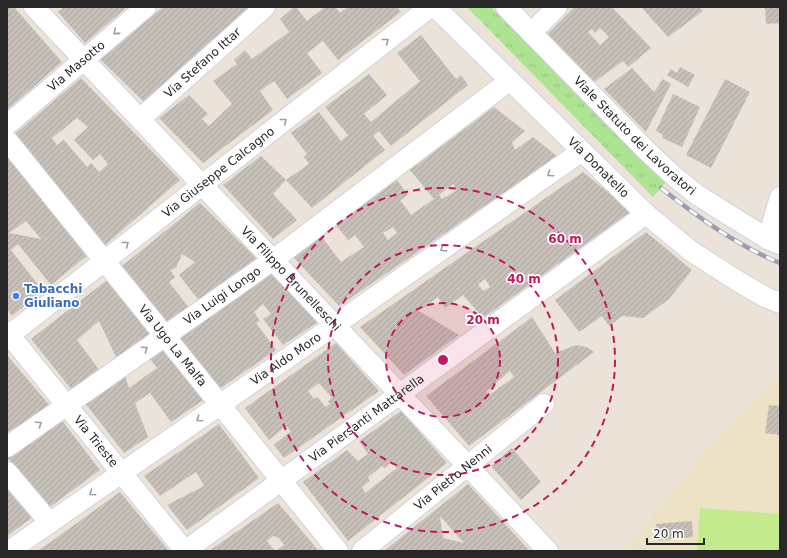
<svg xmlns="http://www.w3.org/2000/svg" width="787" height="558" font-family="'DejaVu Sans',sans-serif">
	<style>
		.education { fill: #ede1c6 }
		.grass { fill: url(#grass-tufts) }
		.pitch { fill: #c3eb8e }
		.building { fill: url(#building-hatch); fill-rule: evenodd }
		.lines { fill: none; stroke-linecap: round; stroke-linejoin: round }
		.minor-casing { stroke: #ced1e1; stroke-width: 22 }
		.minor { stroke: #fff; stroke-width: 20 }
		.rail-casing { stroke: #9b9eb3; stroke-width: 4.5 }
		.rail { stroke: #fff; stroke-width: 3; stroke-dasharray: 9; stroke-linecap: butt }
		.oneway { stroke: #9e9e9e }
		.ring { fill: none; stroke: #c2185b; stroke-width: 2; stroke-dasharray: 7 5 }
		.shop-dot { fill: #3f7fe0; stroke: #fff; stroke-width: 1.5 }
		.labels { text-anchor: middle; stroke-width: 3.5; stroke-linejoin: round; paint-order: stroke }
		.street-label { font-size: 12px; fill: #272727; stroke: #fff }
		.shop-label { font-size: 12px; font-weight: bold; fill: #366cbe; stroke: #fff; text-anchor: start }
		.centre { fill: #c2185b; stroke: #fff; stroke-width: 2 }
		.ring-label { font-size: 12px; text-anchor: middle; font-weight: bold; fill: #c2185b; stroke: #fff; stroke-width: 3.5; stroke-linejoin: round; paint-order: stroke }
	</style>
	<defs>
		<pattern id="grass-tufts" width="24" height="20" patternUnits="userSpaceOnUse"><rect width="24" height="20" fill="#aee392"/><path d="M3 7l-1-3M5 7V3M7 7l1-3M15 17l-1-3M17 17v-4M19 17l1-3" fill="none" stroke="#96c37e"/></pattern>
		<pattern id="building-hatch" width="6" height="6" patternUnits="userSpaceOnUse"><rect width="6" height="6" fill="#c6c0b8"/><path d="M-1 1l2-2M0 6l6-6M5 7l2-2" fill="none" stroke="#aaa59e"/></pattern>
	</defs>
	<rect width="100%" height="100%" fill="#ebe3d8"/>
	<!-- education -->
	<path class="education" d="M780 375V551H623L640 532 663 502 701 456Z"/>
	<!-- grass -->
	<path class="grass" d="M467 7H491L626 144 646 161 667 181 653 197Z"/>
	<!-- pitch -->
	<path class="pitch" d="M700 508 780 514V551H697Z"/>
	<!-- building -->
	<path class="building" d="M7 7H14L62 62 7 110Z
		M64 7H127L85 43 58 12Z
		M163 7H217L219 9 222 7H258L147 105 100 59Z
		M294 7H296L307 21 325 7H335L340 13 348 7H397L401 12 338 60 323 41 307 53 322 73 287 99 274 81 260 91 273 110 203 163 159 118 189 95 208 114 202 119 209 126 232 104 213 81 237 64 234 60 245 50 252 59 289 32 280 19Z
		M575 7H612L651 48 628 67 623 61 594 82 548 34ZM600 28 609 37 600 45 588 32 592 29 595 33Z
		M641 7H699L703 11 668 37Z
		M765 7H780V23L766 24Z
		M421 35 456 79 461 75 468 85 391 146 379 131 373 136 385 150 312 208 286 180 309 164 304 157 307 154 291 133 319 112 341 141 348 135 325 107 369 74 387 95 364 114 371 122 420 81 397 53Z
		M680 67 695 75 688 87 667 75 671 69 677 73Z
		M632 68 654 92 663 79 671 84 646 132 604 89Z
		M81 78 180 180 104 246 14 135ZM77 118 88 127 74 140 93 160 100 154 108 164 99 172 91 163 87 167 64 140 57 145 52 138Z
		M725 79 750 92 711 168 686 155Z
		M673 94 700 107 682 147 662 138 663 135 656 131Z
		M494 107 525 131 512 142 515 150 533 137 557 156 339 306 293 257 321 236 341 262 364 247 355 235 348 240 336 225 397 180 408 195 400 200 411 215 434 199 410 170ZM453 184 457 190 442 199 439 195ZM393 227 397 233 388 240 383 233Z
		M7 154 88 255 51 285 18 244 11 250 43 291 12 316 7 309ZM26 221 41 239 9 233Z
		M261 156 286 180 273 194 297 220 273 239 223 185Z
		M583 172 631 211 483 318 463 295 445 308 438 297 419 311 459 335 404 375 360 327ZM485 279 490 287 483 291 478 284Z
		M200 203 258 260 200 302 179 275 195 262 182 254 176 268 170 270 175 277 169 282 190 309 169 324 122 266Z
		M646 232 692 270 669 299 643 318 622 316 609 326 602 316 579 332 555 300Z
		M271 274 318 322 283 345 263 319 271 314 263 304 254 312 260 321 256 323 276 350 218 390 178 337Z
		M107 280 152 334 117 359 99 321 77 340 100 371 72 390 31 339Z
		M532 317 555 353 576 345 587 347 594 352 469 446 426 396ZM510 371 514 377 488 396 486 392Z
		M336 343 379 391 284 458 274 445 291 431 286 426 269 440 245 408ZM319 383 332 398 328 401 330 404 325 407 318 397 314 399 308 391Z
		M165 348 205 399 171 422 150 393 135 403 148 437 124 453 85 403 125 376 129 388 157 368 150 359Z
		M7 355 50 406 7 433Z
		M769 405 780 406V435L765 433Z
		M401 411 447 463 348 541 303 482 347 450 358 461 368 454 359 441ZM392 462 397 468 365 493 362 487 370 481 368 477 382 466 384 468Z
		M60 418 100 470 47 509 7 457Z
		M219 424 259 478 187 530 167 505 204 486 196 472 160 496 144 476Z
		M512 448 541 482 521 500 491 466Z
		M468 484 528 549 526 551H384ZM440 516 464 543 443 538Z
		M7 486 33 517 7 536Z
		M120 492 169 551H37L52 541Z
		M278 503 319 551H276L284 545 279 538 273 536 267 541 275 551H209Z
		M692 521 693 537 658 541 656 524Z"/>
	<g class="lines">
		<defs>
			<g id="minor">
				<path id="s1" d="M34 7 548 551"/>
				<path id="s2" d="M435 7 646 214 691 251 736 280 765 297 780 303"/>
				<path id="s3" d="M506 7 648 152 675 177 696 194 721 210 768 239 780 244"/>
				<path d="M531 33 557 7"/>
				<path id="s4" d="M140 119 265 7"/>
				<path id="s5" d="M7 125 146 7"/>
				<path id="s6" d="M7 140 338 551"/>
				<path d="M768 239 780 197"/>
				<path id="s7" d="M7 332 185 551"/>
				<path id="s8" d="M7 337 430 7"/>
				<path id="s9" d="M7 447 273 260 509 81"/>
				<path d="M7 472 50 523"/>
				<path id="s10" d="M9 551 335 325 582 151"/>
				<path id="s11" d="M185 551 646 214"/>
				<path id="s12" d="M362 551 544 404"/>
			</g>
		</defs>
		<!-- minor casing -->
		<use href="#minor" class="minor-casing"/>
		<!-- minor -->
		<use href="#minor" class="minor"/>
		<defs>
			<path id="rail" d="M661 188C698 217 736 245 780 263"/>
		</defs>
		<!-- rail casing -->
		<use href="#rail" class="rail-casing"/>
		<!-- rail -->
		<use href="#rail" class="rail"/>
	</g>
	<!-- one-way arrows -->
	<defs><path id="oneway-chevron" d="M-2-3.5L2.5 0L-2 3.5" fill="none" stroke-width="1.6" stroke-linecap="round" stroke-linejoin="round"/></defs>
	<g class="oneway">
		<use href="#oneway-chevron" transform="translate(116 32) rotate(140)"/>
		<use href="#oneway-chevron" transform="translate(386 41) rotate(-38)"/>
		<use href="#oneway-chevron" transform="translate(284 121) rotate(-38)"/>
		<use href="#oneway-chevron" transform="translate(550 174) rotate(145)"/>
		<use href="#oneway-chevron" transform="translate(126 244) rotate(-38)"/>
		<use href="#oneway-chevron" transform="translate(443 249) rotate(145)"/>
		<use href="#oneway-chevron" transform="translate(145 349) rotate(-35)"/>
		<use href="#oneway-chevron" transform="translate(199 419) rotate(145)"/>
		<use href="#oneway-chevron" transform="translate(39 424) rotate(-35)"/>
		<use href="#oneway-chevron" transform="translate(92 493) rotate(145)"/>
	</g>
	<!-- distance rings -->
	<circle cx="443" cy="360" r="57" fill="#c2185b" fill-opacity=".12"/>
	<g class="ring">
		<circle cx="443" cy="360" r="57"/>
		<circle cx="443" cy="360" r="115"/>
		<circle cx="443" cy="360" r="172"/>
	</g>
	<!-- markers -->
	<circle class="shop-dot" cx="16" cy="296" r="4"/>
	<g class="labels">
		<!-- street labels -->
		<g class="street-label">
			<text dy="4" stroke="none"><textPath href="#s4" startOffset="84">Via Stefano Ittar</textPath></text>
			<text dy="4" stroke="none"><textPath href="#s5" startOffset="91">Via Masotto</textPath></text>
			<text dy="4" stroke="none"><textPath href="#s3" startOffset="182">Viale Statuto dei Lavoratori</textPath></text>
			<text dy="4" stroke="none"><textPath href="#s2" startOffset="229">Via Donatello</textPath></text>
			<text dy="4" stroke="none"><textPath href="#s8" startOffset="268">Via Giuseppe Calcagno</textPath></text>
			<text dy="4" stroke="none"><textPath href="#s1" startOffset="374">Via Filippo Brunelleschi</textPath></text>
			<text dy="4" stroke="none"><textPath href="#s9" startOffset="263">Via Luigi Longo</textPath></text>
			<text dy="4" stroke="none"><textPath href="#s6" startOffset="264">Via Ugo La Malfa</textPath></text>
			<text dy="4" stroke="none"><textPath href="#s10" startOffset="337">Via Aldo Moro</textPath></text>
			<text dy="4" stroke="none"><textPath href="#s11" startOffset="225">Via Piersanti Mattarella</textPath></text>
			<text dy="4" stroke="none"><textPath href="#s7" startOffset="141">Via Trieste</textPath></text>
			<text dy="4" stroke="none"><textPath href="#s12" startOffset="117">Via Pietro Nenni</textPath></text>
		</g>
		<!-- shop labels -->
		<g class="shop-label">
			<text x="24" y="293">Tabacchi<tspan x="24" dy="14">Giuliano</tspan></text>
		</g>
	</g>
	<circle cx="443" cy="360" r="6" class="centre"/>
	<g class="ring-label">
		<text x="565" y="243">60 m</text>
		<text x="524" y="283">40 m</text>
		<text x="483" y="324">20 m</text>
	</g>
	<!-- border -->
	<rect width="787" height="558" fill="none" stroke="#272727" stroke-width="16"/>
	<!-- scale -->
	<path d="M647 538v6h57v-6" fill="none" stroke="#272727" stroke-width="2"/>
	<text x="653" y="538" font-size="12" fill="#272727" stroke="#ffffff" stroke-width="3" paint-order="stroke">20 m</text>
</svg>
